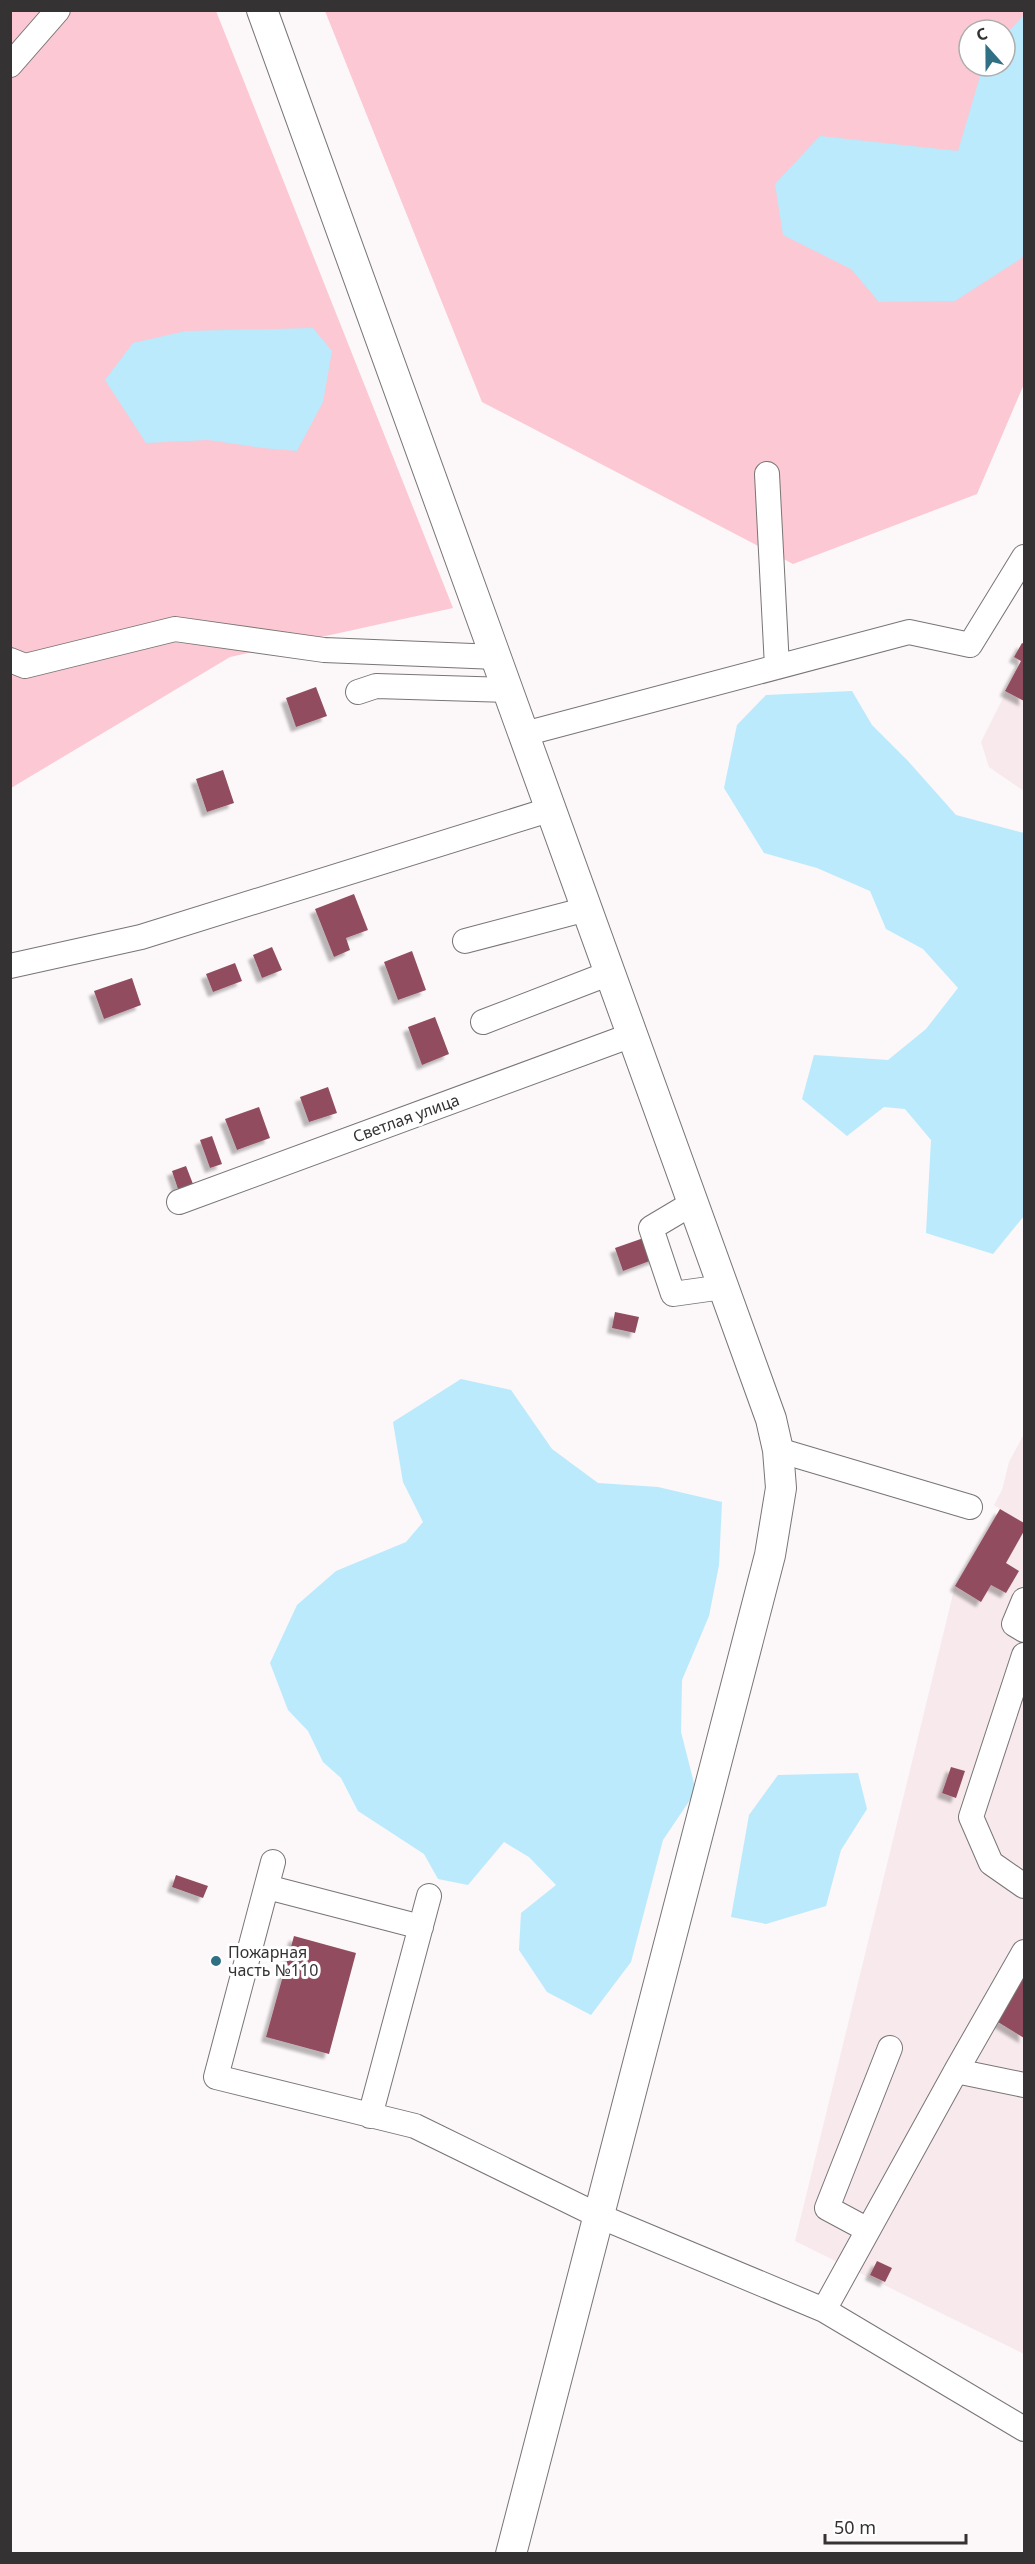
<svg xmlns="http://www.w3.org/2000/svg" width="1035" height="2564" font-family="'Noto Sans',sans-serif">
	<style>
		.built { fill: #f7e9ec }
		.green { fill: #fbc8d3; fill-rule: evenodd }
		.water { fill: #baeafc }
		.building { fill: #914e5f; filter: url(#shadow) }
		.lines { fill: none; stroke-linecap: round; stroke-linejoin: round }
		.minor-casing { stroke: #787575; stroke-width: 26 }
		.major-casing { stroke: #787575; stroke-width: 32 }
		.minor { stroke: #fff; stroke-width: 24 }
		.major { stroke: #fff; stroke-width: 30 }
		.poi-dot { fill: #307084; stroke: #fff; stroke-width: 2 }
		.labels { text-anchor: middle; stroke-width: 6; stroke-linejoin: round; paint-order: stroke }
		.street-label { font-size: 16px; fill: #343232; stroke: #fff }
		.poi-label { font-size: 16px; fill: #343232; stroke: #fff; text-anchor: start }
	</style>
	<defs>
		<filter id="shadow"><feDropShadow dx="-5" dy="5" stdDeviation="1.5" flood-color="#0004"/></filter>
	</defs>
	<rect width="100%" height="100%" fill="#fcf7f8"/>
	<!-- built -->
	<path class="built" d="M1022 643 1024 644V791L989 767 981 742 1021 662 1014 657Z
		M1024 1434V2354L795 2241 955 1586 1000 1509 994 1505 1002 1490 1009 1462Z"/>
	<!-- green -->
	<path class="green" d="M10 11H216L453 608 230 657 11 788Z
		M325 11H1024V384L977 494 793 564 482 402ZM969 30H1005V66H969Z"/>
	<!-- water -->
	<path class="water" d="M1023 16 1024 253 1022 258 955 301 879 302 851 269 783 235 775 184 820 136 958 151 983 66H1005V35Z
		M313 328 332 351 323 402 297 451 262 448 208 440 146 443 105 380 133 343 186 331Z
		M852 691 872 725 908 761 956 815 1024 833V1216L993 1254 926 1233 931 1140 905 1109 884 1107 847 1136 802 1099 814 1055 888 1060 926 1029 958 988 923 949 886 929 870 891 817 868 764 853 724 788 737 725 766 695Z
		M461 1379 511 1390 552 1449 598 1483 658 1487 722 1502 719 1565 709 1616 682 1680 681 1732 696 1791 663 1840 631 1962 591 2015 547 1992 519 1950 521 1913 556 1885 529 1857 504 1842 468 1885 438 1879 424 1854 358 1811 341 1778 323 1762 308 1731 288 1710 270 1663 297 1605 336 1571 406 1542 423 1522 403 1482 393 1422Z
		M858 1773 867 1809 841 1850 826 1906 766 1924 731 1917 749 1815 778 1775Z"/>
	<!-- building -->
	<path class="building" d="M1022 643 1024 644V701L1005 691 1021 661 1014 657Z
		M316 687 327 716 296 727 286 698Z
		M223 770 234 803 207 812 196 779Z
		M354 894 368 930 346 938 350 950 334 957 315 909Z
		M272 947 282 970 262 978 253 955Z
		M412 951 426 990 398 1000 384 962Z
		M235 963 242 981 213 992 206 974Z
		M132 978 141 1005 104 1019 94 991Z
		M435 1017 449 1054 422 1065 408 1027Z
		M328 1087 337 1113 309 1122 300 1097Z
		M259 1107 270 1138 237 1150 225 1119Z
		M212 1136 222 1164 210 1168 200 1140Z
		M186 1166 193 1184 178 1189 172 1171Z
		M655 1234 663 1256 623 1271 615 1248Z
		M615 1312 639 1317 635 1333 612 1328Z
		M1000 1509 1024 1523V1531L1006 1563 1019 1571 1006 1593 991 1585 981 1602 955 1586Z
		M951 1767 965 1771 956 1798 942 1793Z
		M176 1875 208 1886 203 1898 172 1887Z
		M294 1936 356 1953 329 2054 266 2037Z
		M1024 1977V2038L998 2022Z
		M877 2261 892 2268 885 2282 870 2275Z"/>
	<g class="lines">
		<defs>
			<path id="minor" d="M10 65 58 10
				M767 474 777 667
				M10 660 25 666 175 629 324 650 497 657
				M358 692 376 686 509 690
				M524 734 909 632 970 645 1024 557
				M465 941 587 909
				M10 966 141 937 552 809
				M483 1022 610 973
				M179 1202 632 1035
				M693 1203 651 1228 673 1294 723 1287
				M778 1450 970 1507
				M1024 1600 1014 1624 1024 1630
				M1024 1655 971 1817 991 1863 1024 1886
				M273 1862 216 2077 415 2126 599 2216 824 2310 1024 2429
				M267 1887 421 1927
				M956 2071 1024 1952
				M370 2116 429 1896
				M868 2230 827 2208 890 2048
				M824 2310 956 2071 1024 2085"/>
			<path id="major" d="M262 10 771 1419 778 1450 781 1488 770 1555 511 2554"/>
		</defs>
		<!-- minor casing -->
		<use href="#minor" class="minor-casing"/>
		<!-- major casing -->
		<use href="#major" class="major-casing"/>
		<!-- minor -->
		<use href="#minor" class="minor"/>
		<!-- major -->
		<use href="#major" class="major"/>
	</g>
	<!-- markers -->
	<circle class="poi-dot" cx="216" cy="1961" r="6"/>
	<g class="labels">
		<!-- street labels -->
		<g class="street-label">
			<text transform="translate(406 1118) rotate(-20)" y="6">Светлая улица</text>
		</g>
		<!-- poi labels -->
		<g class="poi-label">
			<text x="228" y="1958">Пожарная<tspan x="228" dy="18">часть №110</tspan></text>
		</g>
	</g>
	<!-- border -->
	<rect width="1035" height="2564" fill="none" stroke="#343232" stroke-width="24"/>
	<!-- north arrow -->
	<g transform="translate(987 48) rotate(339)"><circle r="28" fill="#ffffff" stroke="#aeadad" stroke-width="1.5"/>
	<path d="M0-4.5L10 22L0 15L-10 22Z" fill="#307084"/>
	<text y="-9" font-size="16" font-weight="bold" text-anchor="middle" fill="#343232">С</text>
	</g>
	<!-- scale -->
	<path d="M825 2534v9h141v-9" fill="none" stroke="#343232" stroke-width="3"/>
	<text x="834" y="2534" font-size="18" fill="#343232" stroke="#ffffff" stroke-width="4.5" paint-order="stroke">50 m</text>
</svg>
